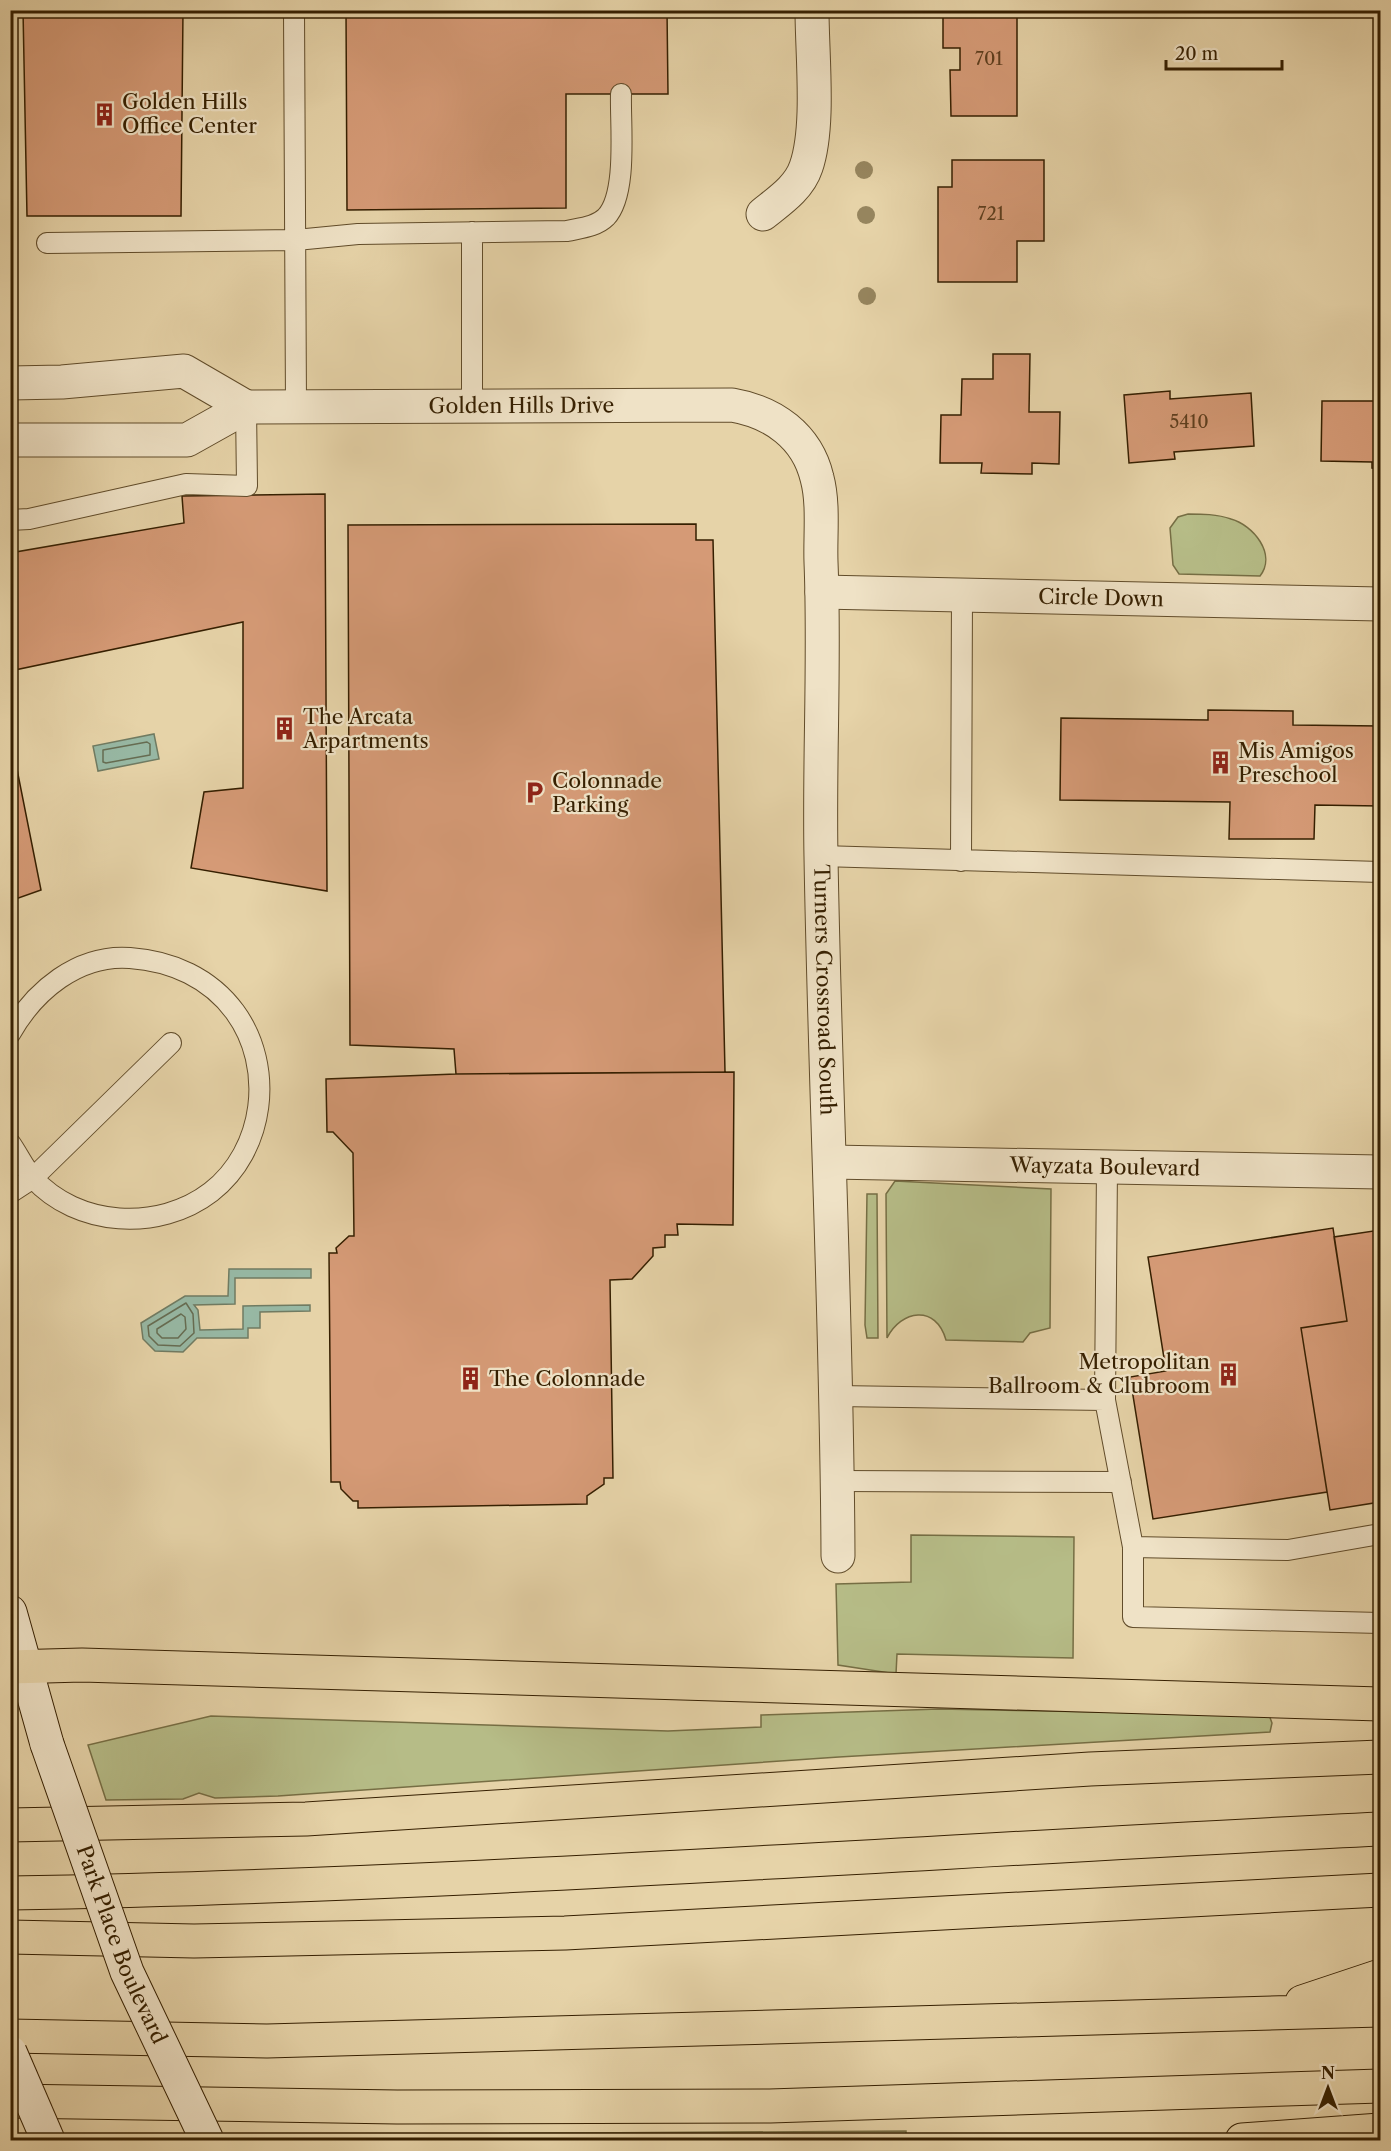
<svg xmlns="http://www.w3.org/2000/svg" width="1391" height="2151" font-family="'Libre Caslon Text',serif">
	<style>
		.green { fill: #b6bc87; stroke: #766e44; stroke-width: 1.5 }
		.water { fill: #97b8a4; stroke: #707b62; stroke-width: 1.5 }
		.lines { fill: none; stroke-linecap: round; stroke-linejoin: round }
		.shore { stroke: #666c52; stroke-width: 1.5 }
		.building { fill: #d59a76; stroke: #351f00; stroke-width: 1.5 }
		.lane-casing { stroke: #614c2a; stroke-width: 22 }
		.street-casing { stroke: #614c2a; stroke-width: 35 }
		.secondary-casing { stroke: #351f00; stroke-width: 35 }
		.highway-casing { stroke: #351f00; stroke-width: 35 }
		.lane { stroke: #efe2c6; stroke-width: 20 }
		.street { stroke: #efe2c6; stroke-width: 33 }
		.secondary { stroke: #efe2c6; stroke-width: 33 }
		.highway { stroke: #e6d3a8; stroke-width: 33 }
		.secondary-bridge-casing { stroke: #351f00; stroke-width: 35; stroke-linecap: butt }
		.secondary-bridge { stroke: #efe2c6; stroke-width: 33 }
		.tree { fill: #96855e }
		.labels { text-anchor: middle; stroke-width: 4.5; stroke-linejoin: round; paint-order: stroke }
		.number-label { font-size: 18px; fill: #5d3e1e }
		.poi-label { font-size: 21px; fill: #351f00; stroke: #efe2c6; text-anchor: start }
		.street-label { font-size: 21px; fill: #351f00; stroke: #efe2c6 }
	</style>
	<rect width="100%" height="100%" fill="#e6d3a8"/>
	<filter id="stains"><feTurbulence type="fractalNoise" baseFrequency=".00333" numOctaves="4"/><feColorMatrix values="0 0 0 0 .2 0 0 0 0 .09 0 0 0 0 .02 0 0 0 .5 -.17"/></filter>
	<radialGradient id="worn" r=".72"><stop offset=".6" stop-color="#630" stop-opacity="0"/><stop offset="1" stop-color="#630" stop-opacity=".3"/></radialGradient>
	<!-- green -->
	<path class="green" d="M1188 514C1202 514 1217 514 1231 519 1253 525 1277 554 1260 576L1179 574 1173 565 1170 528 1178 517Z
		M895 1181 1051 1189 1050 1328 1030 1333 1023 1342 946 1340C936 1304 901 1310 887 1338L886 1194Z
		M867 1194H877L878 1338H867L865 1325Z
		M911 1535 1074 1537 1073 1658 897 1654 896 1674 838 1665 836 1584 911 1582Z
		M939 1709 1269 1715 1272 1723 1270 1732 839 1757 278 1796 215 1798 199 1793 183 1799 106 1800 88 1745 211 1716 668 1731 761 1727V1715Z
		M906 2131V2140H251L248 2135Z"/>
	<!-- water -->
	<path class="water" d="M154 734 159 759 98 771 93 746Z
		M229 1269H311V1278H235V1304L194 1305 198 1310 200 1330 243 1329V1306L310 1305V1311L260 1312V1328H248V1338H197L183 1352 155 1351 143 1339 141 1323 185 1296H228Z"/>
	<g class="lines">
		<!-- shore -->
		<path class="shore" d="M147 742 150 744V755L106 763 103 762V750Z
			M186 1303 193 1314 194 1333 180 1346 158 1345 149 1336 148 1326Z
			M181 1314 185 1317 186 1329 178 1338H162L157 1333V1329Z"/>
	</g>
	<!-- building -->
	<path class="building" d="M23 10H183L181 216H27Z
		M346 10H667L668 94H566V208L347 210Z
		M943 10H1017V116H951L950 70H960V48H943Z
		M1376 10H1380V43H1376Z
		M952 160H1044V241H1017V282H938V187H952Z
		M993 354H1030L1029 412H1060L1059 464 1032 463V474L981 473 982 463H940L941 415H961L962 379H993Z
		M1170 391V399L1251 393 1254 446 1174 452 1175 459 1129 463 1124 395Z
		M1322 401H1380V469L1372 468V462L1321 461Z
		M325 494 327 891 191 868 204 792 243 788V622L10 671V553L184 523 182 496Z
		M696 524V540H713L725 1072 456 1074 454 1049 350 1045 348 525Z
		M1208 710 1293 711V725L1380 726V806L1315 805 1314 839H1229L1230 802 1060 800 1061 718 1208 720Z
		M10 734 41 890 10 901Z
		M734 1072 733 1225 677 1224 678 1235H665V1247L653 1248V1256L632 1279 610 1280 613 1478H604V1484L587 1496V1504L358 1508V1501H353L341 1489 340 1482H331L329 1253H337L336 1248 349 1236H354L353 1153 333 1132H327L326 1079 456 1074Z
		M1333 1228 1347 1321 1301 1328 1327 1492 1153 1519 1130 1377 1166 1371 1148 1257Z
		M1380 1230V1502L1330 1510 1301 1328 1347 1321 1334 1237Z"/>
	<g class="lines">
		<defs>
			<path id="lane" d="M294 10 296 406
				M472 232V405
				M47 243 296 240 358 234 567 231C580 228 596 227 606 217 628 194 620 124 621 94
				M10 520 29 519 186 484 247 486 246 407
				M821 856 1380 872
				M961 861 962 593
				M10 1034C34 991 78 954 130 958 172 961 210 978 235 1012 275 1067 265 1150 211 1192 159 1232 77 1227 33 1178 24 1168 18 1154 10 1143
				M1107 1167 1105 1400 1133 1547V1617L1380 1623
				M10 1193 33 1178 171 1043
				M837 1396 1105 1400
				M838 1481 1121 1482
				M1133 1547 1288 1550 1380 1534"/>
			<g id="street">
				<path d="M763 214C779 201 799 188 806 167 820 127 812 55 812 10"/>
				<path d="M10 383 62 382 184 371 246 407"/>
				<path id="s1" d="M10 440H187L246 407 732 405C773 412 807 436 817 478 824 504 820 536 821 562 825 661 819 759 821 857 825 1090 837 1323 838 1556"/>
				<path id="s2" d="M822 592 1380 604"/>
				<path id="s3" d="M831 1162 1380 1172"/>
			</g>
			<path id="secondary" d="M10 1612 47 1744"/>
			<path id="highway" d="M10 1667 82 1665 1380 1704
				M10 1825 306 1819 1090 1769 1380 1757
				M10 1893C468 1885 924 1851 1380 1829
				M10 1937 194 1941 565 1933 1380 1890
				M1302 2002 1380 1976
				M10 2036 267 2041 1380 2010
				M10 2101 397 2107 770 2106 1380 2086
				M1242 2140 1380 2130"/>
		</defs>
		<!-- lane casing -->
		<use href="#lane" class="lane-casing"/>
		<!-- street casing -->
		<use href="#street" class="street-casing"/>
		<!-- secondary casing -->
		<use href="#secondary" class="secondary-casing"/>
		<!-- highway casing -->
		<use href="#highway" class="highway-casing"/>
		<!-- lane -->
		<use href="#lane" class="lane"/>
		<!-- street -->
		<use href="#street" class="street"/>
		<!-- secondary -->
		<use href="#secondary" class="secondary"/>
		<!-- highway -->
		<use href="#highway" class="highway"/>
		<defs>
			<g id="secondary-bridge">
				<path id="s4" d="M47 1744 127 1972 207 2140"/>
				<path d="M10 2052 48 2140"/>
			</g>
		</defs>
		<!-- secondary-bridge casing -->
		<use href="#secondary-bridge" class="secondary-bridge-casing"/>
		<!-- secondary-bridge -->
		<use href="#secondary-bridge" class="secondary-bridge"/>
	</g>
	<!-- trees -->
	<g class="tree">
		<circle cx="864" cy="170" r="9"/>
		<circle cx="866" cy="215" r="9"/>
		<circle cx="867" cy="296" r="9"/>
	</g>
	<!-- icons -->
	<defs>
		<symbol id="building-bare" viewBox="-9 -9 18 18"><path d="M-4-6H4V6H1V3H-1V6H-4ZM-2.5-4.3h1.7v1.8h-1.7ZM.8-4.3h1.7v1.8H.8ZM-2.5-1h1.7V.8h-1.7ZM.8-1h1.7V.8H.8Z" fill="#8f2418" stroke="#efe2c6" stroke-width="2.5" paint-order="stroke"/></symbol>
		<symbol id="parking-bare" viewBox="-9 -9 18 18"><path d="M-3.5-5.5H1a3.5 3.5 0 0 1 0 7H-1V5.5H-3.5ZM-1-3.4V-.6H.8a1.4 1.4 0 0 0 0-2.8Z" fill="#8f2418" stroke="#efe2c6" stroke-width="2.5" paint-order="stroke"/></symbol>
	</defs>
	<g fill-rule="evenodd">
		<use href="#building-bare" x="88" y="98" width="33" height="33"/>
		<use href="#building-bare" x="268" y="712" width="33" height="33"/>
		<use href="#building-bare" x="1204" y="746" width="33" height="33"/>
		<use href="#parking-bare" x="518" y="776" width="33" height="33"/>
		<use href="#building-bare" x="1212" y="1358" width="33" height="33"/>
		<use href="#building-bare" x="454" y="1362" width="33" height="33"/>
	</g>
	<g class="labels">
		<!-- number labels -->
		<g class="number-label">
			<text x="989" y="65">701</text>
			<text x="991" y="220">721</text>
			<text x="1189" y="428">5410</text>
		</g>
		<!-- poi labels -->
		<g class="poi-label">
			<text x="122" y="109">Golden Hills<tspan x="122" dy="24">Office Center</tspan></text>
			<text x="303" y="724">The Arcata<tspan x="303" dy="24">Arpartments</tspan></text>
			<text x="1238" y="758">Mis Amigos<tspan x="1238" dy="24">Preschool</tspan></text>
			<text x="552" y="788">Colonnade<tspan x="552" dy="24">Parking</tspan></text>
			<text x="1210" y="1369" text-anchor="end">Metropolitan<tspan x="1210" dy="24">Ballroom &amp; Clubroom</tspan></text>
			<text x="489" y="1386">The Colonnade</text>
		</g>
		<!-- street labels -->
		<g class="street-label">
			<text dy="7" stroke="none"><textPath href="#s1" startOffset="520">Golden Hills Drive</textPath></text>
			<text dy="7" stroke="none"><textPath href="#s2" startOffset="279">Circle Down</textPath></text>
			<text dy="7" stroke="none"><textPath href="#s1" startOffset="1362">Turners Crossroad South</textPath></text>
			<text dy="7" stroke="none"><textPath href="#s3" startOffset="274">Wayzata Boulevard</textPath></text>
			<text dy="7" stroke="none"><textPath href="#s4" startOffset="214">Park Place Boulevard</textPath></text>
		</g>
	</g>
	<!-- margin -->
	<rect width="1391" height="2151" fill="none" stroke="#e6d3a8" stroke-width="36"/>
	<rect x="12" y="12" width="1367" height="2127" fill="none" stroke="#351f00" stroke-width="3"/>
	<rect x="18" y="18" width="1355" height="2115" fill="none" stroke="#351f00" stroke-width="1.5"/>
	<!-- north arrow -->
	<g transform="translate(1328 2088)" stroke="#efe2c6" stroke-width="4.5" paint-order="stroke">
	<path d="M0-4.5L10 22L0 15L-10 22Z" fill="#351f00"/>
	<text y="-9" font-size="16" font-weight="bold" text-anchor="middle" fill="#351f00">N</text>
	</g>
	<!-- scale -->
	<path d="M1166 60v9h116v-9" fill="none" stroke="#351f00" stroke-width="3"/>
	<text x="1175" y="60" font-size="18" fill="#351f00" stroke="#efe2c6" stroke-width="4.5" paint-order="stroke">20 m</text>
	<rect width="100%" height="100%" filter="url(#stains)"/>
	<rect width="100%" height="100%" fill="url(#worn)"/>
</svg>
